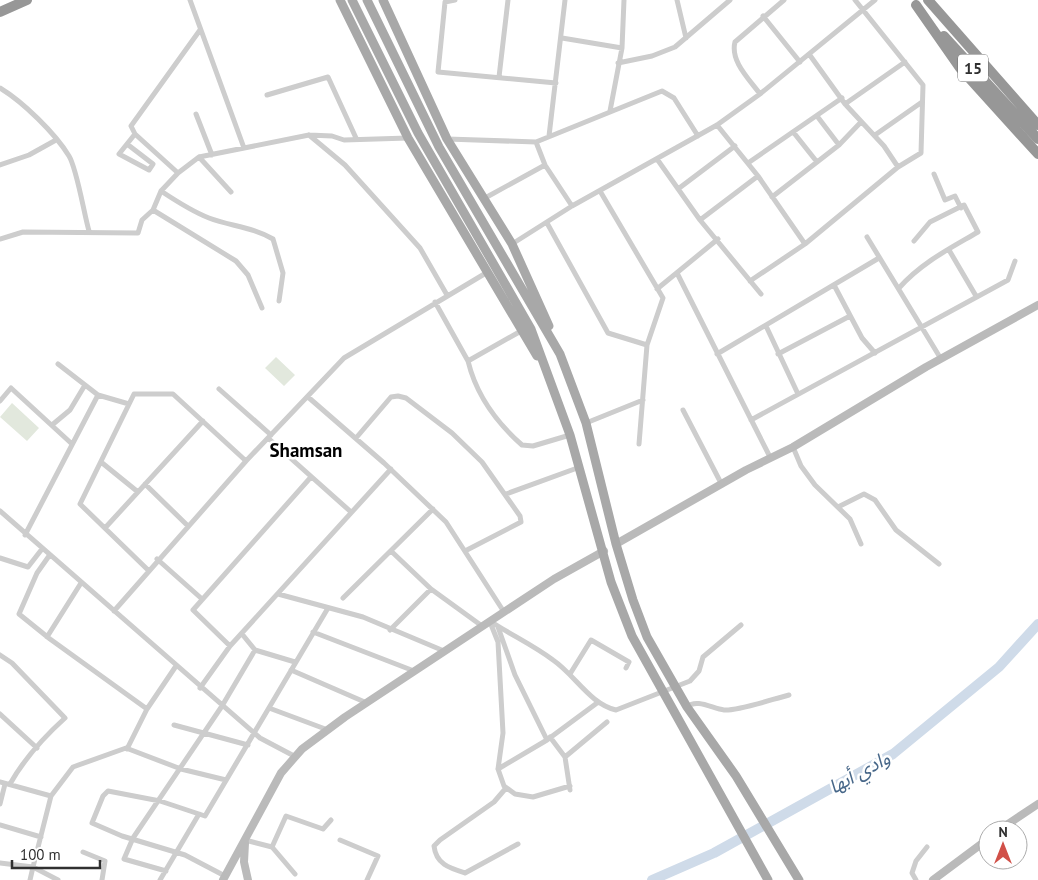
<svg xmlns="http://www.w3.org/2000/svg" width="1038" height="880" font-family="'PT Sans','Noto Sans Arabic',sans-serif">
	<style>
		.park { fill: #e2e8dd }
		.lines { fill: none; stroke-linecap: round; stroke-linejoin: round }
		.river { stroke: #cfdbe9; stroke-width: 10 }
		.street { stroke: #cdcdcd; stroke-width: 5 }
		.secondary { stroke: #bababa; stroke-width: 8 }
		.primary { stroke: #a8a8a8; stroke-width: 9 }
		.highway { stroke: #979797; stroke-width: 10 }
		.labels { text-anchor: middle; stroke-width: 5; stroke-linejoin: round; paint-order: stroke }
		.shield { fill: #fff; stroke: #6e6e6e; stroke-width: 1 }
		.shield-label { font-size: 16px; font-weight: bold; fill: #303030 }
		.neighbourhood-label { font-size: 19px; font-weight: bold; fill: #000; stroke: #fff }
		.water-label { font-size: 19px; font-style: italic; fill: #476789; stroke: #fff }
	</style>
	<rect width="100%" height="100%" fill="#fff"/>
	<!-- park -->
	<path class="park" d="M276 357 295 375 284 386 265 368Z
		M12 403 39 428 27 441 0 417Z"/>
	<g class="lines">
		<!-- river -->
		<path class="river" d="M652 880 714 853 893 754 999 667 1038 624"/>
		<!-- street -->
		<path class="street" d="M190 0 244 148
			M455 0 445 2 438 72 556 83
			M677 0 686 38
			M763 16 800 62
			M562 38 622 48
			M809 54 845 104 884 146 898 167
			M618 63 652 56 675 47 730 0
			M499 77 508 0
			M0 88C23 102 55 133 69 156 77 169 84 214 89 231
			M760 94C749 79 730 61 735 42L784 0
			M267 95 328 77 356 138
			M845 104 905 62
			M610 111 622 48 624 0
			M196 114 212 155
			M817 116 839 145
			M717 125 758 176 805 244
			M794 133 817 162
			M135 134 178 173
			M309 135 345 165 420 248 447 295
			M875 135 922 102
			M549 136 565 0
			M447 139 536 142 662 91 674 98 698 136
			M536 142 545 165 572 206
			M127 144 153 164 149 170 119 154 135 134 131 126 200 30
			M199 157 231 192
			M657 159 700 220 761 294
			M748 163 842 98
			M0 165 29 155 56 140
			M934 174 945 200 955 196 961 208
			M678 189 735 146
			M161 191C176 201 191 211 209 218 230 226 253 227 273 239L283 273 279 301
			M600 191 663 298 647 345 639 444
			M772 197 839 145 861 122
			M485 198 545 165
			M153 210 236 261 248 275 262 308
			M700 220 758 176
			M547 223 608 333 647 345
			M867 237 941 359
			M0 239 23 232 138 233 142 220 153 210 161 191 178 173 199 157 309 135 332 136 344 140 408 138
			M512 244 572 206 717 125 760 94 875 0
			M949 250 976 296
			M677 273 770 457
			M750 281 805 244 898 167 921 153 923 85 855 0
			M834 285 862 338 875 353
			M899 288C921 263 949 249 978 232L964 205 930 222 914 241
			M657 289 718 239
			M435 302 468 361
			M766 326 798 394
			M521 331 468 361C476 394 497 423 522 445L533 446 570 435
			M717 354 879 258
			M778 354 850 316
			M58 364 98 395 129 404
			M219 389 271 435
			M308 397 384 463 446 522 504 612
			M0 401 11 388 72 444
			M683 410 722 485
			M751 420 1008 280 1015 261
			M586 423 643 400
			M52 425 70 410 85 385
			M268 438 351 512
			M356 438 391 397 398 396 406 398 452 433 482 462 520 516 521 522 465 551
			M793 447 801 466 815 485 850 519 861 544
			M101 462 138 492
			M145 484 188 526
			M506 494 580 467
			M838 507 864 494 875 500 896 530 939 564
			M0 511 260 738 296 757
			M105 528 203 421
			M25 535 98 395
			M391 551 431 589 482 626
			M49 556 37 573 19 614 50 639 147 709
			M0 558 28 567 42 549
			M157 559 202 599
			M148 570 80 504 134 394H173L246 461
			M278 594 363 617 444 651
			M343 598 433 509
			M114 611 246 461 344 358 486 273
			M490 621C511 635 533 645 553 660 575 675 590 704 616 710L690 681 699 671 703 657 741 625
			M490 622 498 642 503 733 498 769 504 786 515 794 533 797 570 786
			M498 627 515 675 547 740
			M390 630 431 589
			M313 632 414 671
			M242 634 255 650 295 662
			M47 637 81 583
			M230 646 193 610 311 477
			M0 655 12 663 65 718C44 737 24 759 10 784
			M291 670 367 703
			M570 674 591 640 629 662 626 668
			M200 688 230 646 391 469
			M687 707C697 698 713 709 724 710 738 711 773 699 789 695
			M269 708 328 730
			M0 714 37 748
			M174 725 248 745
			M550 737 565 757 570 790
			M127 749 147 709 176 666
			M565 757 607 722
			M498 769 547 740 597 703
			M0 782 51 796
			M506 788 494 802 440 840 434 846C436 864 449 868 465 873L518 844
			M0 804 5 784
			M0 825 41 837
			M245 840 272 847 295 874
			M340 840 378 856 367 880
			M272 847 286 816 323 829 331 820
			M83 852 105 861 102 880
			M0 863 33 867 30 880
			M166 871 124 859 133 838 222 706 255 650
			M225 876 185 855 122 836 92 823 103 796 108 791 160 801 205 816 328 608
			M58 880 33 867 51 796 73 767 126 748 181 769 226 780
			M160 880 199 814
			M916 880 912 873 916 861 927 847"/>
		<!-- secondary -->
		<path class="secondary" d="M616 544 746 470 793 447 926 367 1038 305
			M999 830 1038 804
			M245 843 244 862 248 880
			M223 880 281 773 302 749 345 717 554 579 604 551
			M933 880 988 839"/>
		<!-- primary -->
		<path class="primary" d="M340 0 408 138 537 356
			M352 0 418 133 531 329 570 435 611 582 632 636 768 880
			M367 0 439 147 560 354 586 423 616 544 633 600 647 637 687 707 736 776 799 880
			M383 0 447 139 512 244 549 326"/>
		<!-- highway -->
		<path class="highway" d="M928 0 1038 125
			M916 5 960 68 1038 154
			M0 12 27 0
			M944 36 1038 139"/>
	</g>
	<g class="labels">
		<!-- shield labels -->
		<rect class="shield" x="958" y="54.5" width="30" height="27" rx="4"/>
		<g class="shield-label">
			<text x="973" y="74">15</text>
		</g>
		<!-- neighbourhood labels -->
		<g class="neighbourhood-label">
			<text x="306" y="457">Shamsan</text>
		</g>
		<!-- water labels -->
		<g class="water-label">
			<text transform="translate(859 772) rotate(-29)" y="7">وادي أبها</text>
		</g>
	</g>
	<!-- north arrow -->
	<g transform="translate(1003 845)"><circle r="24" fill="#ffffff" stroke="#acacac"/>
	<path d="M0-4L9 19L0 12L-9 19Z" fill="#d15048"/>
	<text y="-8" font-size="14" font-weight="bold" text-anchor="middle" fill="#303030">N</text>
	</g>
	<!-- scale -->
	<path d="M12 860v8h88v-8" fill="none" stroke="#303030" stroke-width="2.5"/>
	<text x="20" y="860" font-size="15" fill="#303030" stroke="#ffffff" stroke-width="4" paint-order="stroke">100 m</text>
</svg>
